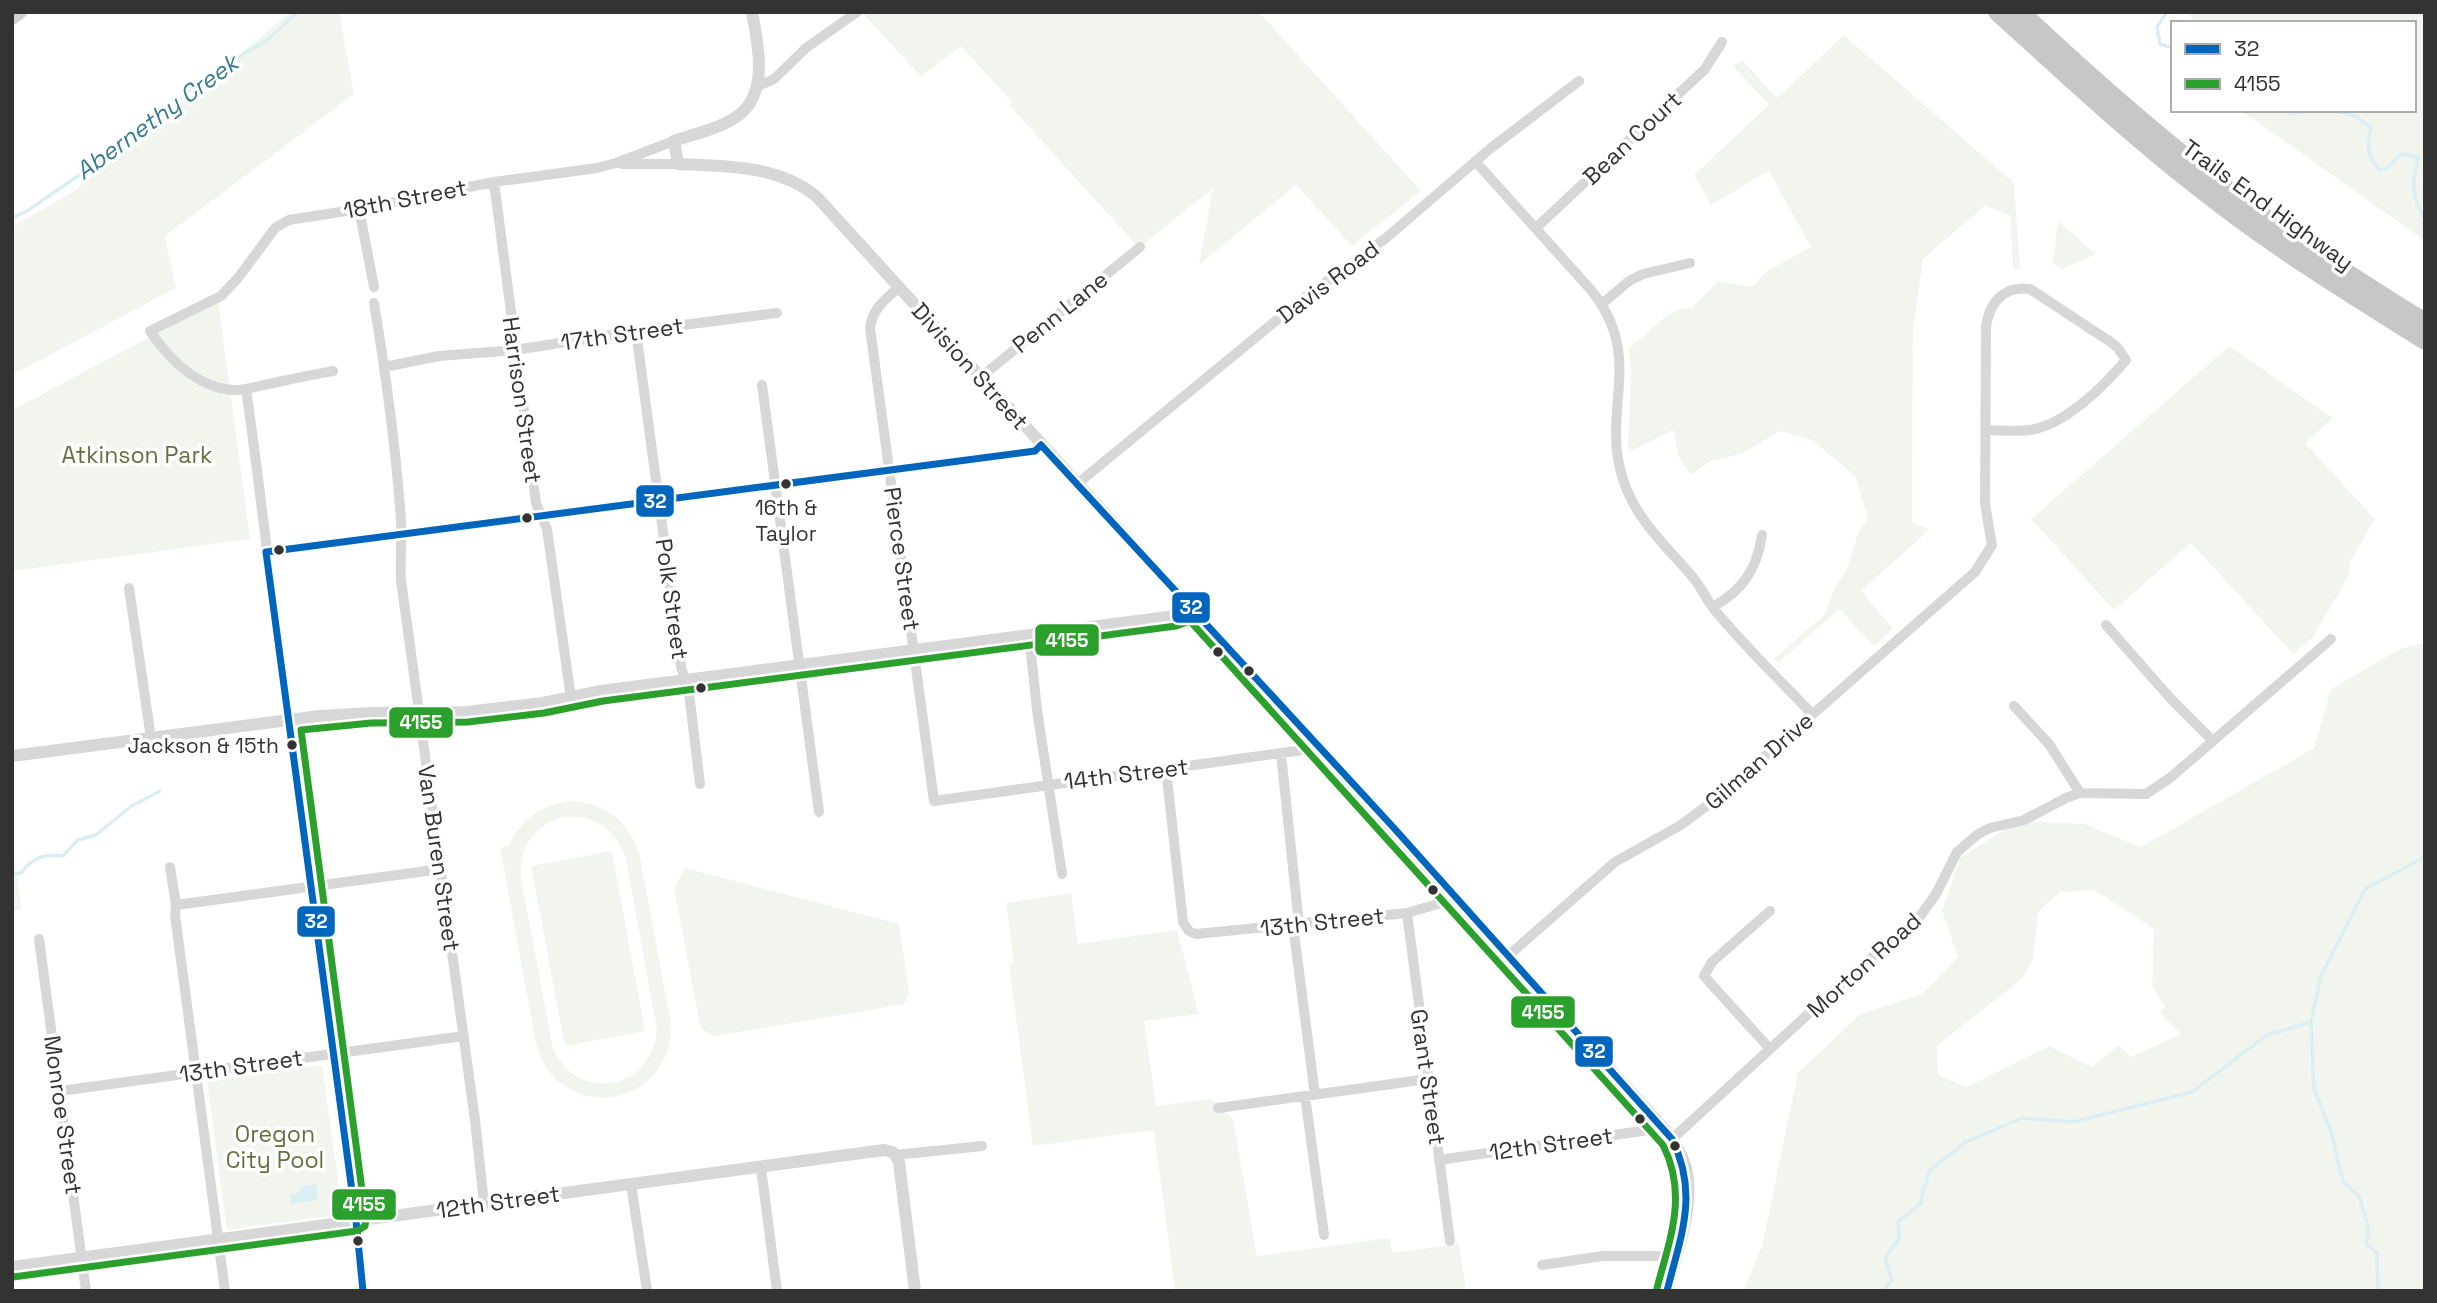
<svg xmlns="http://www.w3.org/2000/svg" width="2437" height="1303" font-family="'Space Grotesk',sans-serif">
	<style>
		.green { fill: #f2f5ed; fill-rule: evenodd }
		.water { fill: #daeef3 }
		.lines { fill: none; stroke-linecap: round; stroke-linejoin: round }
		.stream { stroke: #daeef3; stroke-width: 3.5 }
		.minor { stroke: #d7d7d7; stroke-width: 10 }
		.tertiary { stroke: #d7d7d7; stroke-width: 12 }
		.secondary { stroke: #d0d0d0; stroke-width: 14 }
		.trunk { stroke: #c7c7c7; stroke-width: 18 }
		.bus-1-casing { stroke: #fff; stroke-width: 12 }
		.bus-2-casing { stroke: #fff; stroke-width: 12 }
		.bus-1 { stroke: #0065bd; stroke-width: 7 }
		.bus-2 { stroke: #2ca02c; stroke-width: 7 }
		.bus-dot { fill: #333; stroke: #fff; stroke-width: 2.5 }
		.labels { text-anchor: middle; stroke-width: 7; stroke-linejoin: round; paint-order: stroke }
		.bus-label { font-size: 21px; fill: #333; stroke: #fff }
		.street-label { font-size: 23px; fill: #333; stroke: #fff }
		.park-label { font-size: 23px; fill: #5f723c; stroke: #fff }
		.water-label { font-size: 24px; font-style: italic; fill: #367b8e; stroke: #fff }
		.line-badge { stroke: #fff; stroke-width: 2.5 }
		.badge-label { font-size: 19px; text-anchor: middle; font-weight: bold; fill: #fff }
	</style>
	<rect width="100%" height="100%" fill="#fff"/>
	<!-- green -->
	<path class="green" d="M291 12H339L354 94 165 236 176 288 12 375V227L74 191Z
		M862 12H1259L1421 191 1352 246 1296 185 1199 265 1213 188 1139 248 1009 105 1012 102 961 46 921 77Z
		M2189 12H2425V241L2240 110H2414V23H2194Z
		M1844 35 2014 183 2020 269 2013 270 2010 215 1985 206 1923 259 1913 328 1912 523 1930 529 1861 591 1893 629 1874 646 1839 609 1778 663 1774 659 1824 615 1836 586 1847 569 1858 533 1868 519 1856 477 1812 440 1779 431 1744 453 1711 461 1692 474C1677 463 1677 447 1674 430L1628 452 1631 372 1629 347C1649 335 1667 306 1692 308L1718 281 1752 287 1767 271 1811 247 1769 171 1711 205 1694 175 1769 105 1733 66 1742 60 1777 98Z
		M2058 221 2096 254 2063 269 2053 263Z
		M218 301 250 539 12 571V410Z
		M2229 346 2333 418 2305 443 2375 519 2350 562 2349 576 2312 638 2293 654 2191 543 2114 610 2031 519Z
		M2425 643V1291H1743L1762 1246 1798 1073 1860 1014 1922 994 1958 957 1942 911 1960 858 2018 821 2084 824 2141 847 2314 748 2331 689 2400 649ZM2094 890 2154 929 2152 986 2165 1007 2159 1012 2181 1034 2131 1057 2119 1045 2092 1067 2049 1046 1966 1087 1938 1075 1937 1046 2023 978 2033 959 2038 912 2060 892Z
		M571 801C607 803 631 823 640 857L670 1018C680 1107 559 1130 536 1043L500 848 509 846C520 819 543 804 571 801ZM564 817C594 814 617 830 626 859L657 1030C652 1090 579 1104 553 1049L521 879C518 848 534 825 564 817Z
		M12 848 22 910 12 911Z
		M612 851 645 1031 565 1046 531 866Z
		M685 868 899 924 909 992 904 1004 715 1036 701 1029 674 889Z
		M1071 893 1078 944 1177 930 1199 1014 1144 1021 1156 1106 1211 1099 1233 1119 1257 1256 1390 1238 1392 1253 1459 1244 1466 1291H1175L1154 1130 1033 1146 1009 964 1014 963 1006 903Z
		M322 1065 343 1214 227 1230 207 1081Z"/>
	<!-- water -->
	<path class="water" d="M316 1184 318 1200 291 1204 290 1195 295 1194 304 1186Z"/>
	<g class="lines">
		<!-- stream -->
		<path class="stream" d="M2167 12 2157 27 2160 44 2170 47 2173 44
			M2289 110 2291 114 2311 110
			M2332 110 2355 116 2371 128C2367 146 2366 157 2380 170L2387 168 2401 154 2418 157C2412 184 2411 195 2425 220
			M12 218 27 211 152 125 207 75 266 41 298 12
			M12 874 21 873C33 857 44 854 63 856L78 840 96 835 130 807 160 791
			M1883 1291 1892 1280 1885 1258 1899 1239 1898 1222 1920 1204 1929 1171 1966 1142 2022 1118 2073 1122 2192 1092 2267 1035 2311 1022
			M2378 1291 2377 1253 2366 1244 2369 1229 2359 1196 2343 1182 2331 1131 2314 1089 2311 1022 2321 976 2365 889 2425 857"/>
		<!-- minor -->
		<path class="minor" d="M756 87 774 79 806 48 857 12
			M1475 161 1591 290C1646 358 1600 410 1623 479 1635 518 1664 544 1690 574 1700 584 1705 598 1714 609 1744 646 1780 680 1812 714
			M622 164H678
			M494 182 536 503 547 529 571 698
			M359 209 374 287
			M1536 228 1705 69 1722 42
			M899 287C886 299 872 309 870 328L934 801 1303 750 1314 741
			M374 303C386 375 396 448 401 521 402 541 400 560 401 580L475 1120 484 1204
			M1602 304 1629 281 1643 274 1690 263
			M636 331 681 667 689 693 700 784
			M384 367 439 356 515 350 636 331 777 313
			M333 371C312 375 290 379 269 384 257 386 244 391 231 390 195 386 169 359 150 331L221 296 238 278 275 228 289 220 359 209 494 182 597 168 616 163 674 141
			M981 377 1140 247
			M762 385 819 812
			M246 389C262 499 273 610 289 720
			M1077 484 1300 301 1386 238 1491 148 1579 81
			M266 552 1035 451 1041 445
			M129 588 151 738
			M1713 607C1743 590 1757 569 1762 535
			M2106 625 2171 699 2213 741
			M1029 635 1037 710 1062 874
			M2014 706 2049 744 2080 793
			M1281 754 1299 924
			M1166 769 1183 922 1189 931 1196 934 1407 913 1441 903 1451 895
			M170 867 176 905 175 915 225 1291
			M176 905 441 869
			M1770 911 1712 962 1704 976 1770 1049
			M1407 913 1450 1241
			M1293 925 1315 1095
			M39 939 86 1291
			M1508 956 1615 862 1681 825 1717 798 1975 572 1992 545 1985 504 1986 327C1989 303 2004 285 2030 289L2109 341 2117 347 2126 360C2104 386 2065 425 2030 430 2016 432 2000 430 1986 430
			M60 1091 464 1036
			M1305 1096 1324 1235
			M1218 1108 1428 1079
			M1672 1139 1842 983 1921 915 1936 894 1957 852 1978 834 1990 828 2024 820 2066 798 2080 793 2146 794 2170 778 2331 639
			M895 1155 982 1146
			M1439 1160 1663 1128
			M761 1168 777 1291
			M631 1184 647 1291
			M1542 1265 1603 1256H1675"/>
		<!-- tertiary -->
		<path class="tertiary" d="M752 12C758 44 769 92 739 115 722 128 694 134 674 141L678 164C725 166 779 165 817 197L1650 1113C1664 1128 1677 1143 1684 1162 1698 1199 1676 1254 1667 1291
			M289 720 356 1221 363 1291
			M12 756 320 716 370 713 467 712 543 703 601 691 1175 616 1182 614 1191 607
			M12 1267 884 1150 893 1152 899 1162 915 1291"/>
		<!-- secondary -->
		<path class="secondary" d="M12 18 20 12"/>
		<!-- trunk -->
		<path class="trunk" d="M1997 12C2062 71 2126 131 2195 185 2267 243 2347 292 2425 341
			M2021 12C2090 77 2160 139 2235 195 2296 241 2360 282 2425 322"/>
		<defs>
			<path id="bus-1" d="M1041 445 1393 827 1672 1139C1699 1194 1681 1235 1667 1291
				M266 552 1035 451 1041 445
				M266 552 356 1221 363 1291"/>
			<path id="bus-2" d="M13 1277 357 1231 365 1226 366 1220 301 730 371 723 468 722 544 713 603 701 1176 626 1190 621 1663 1145C1688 1195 1670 1238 1657 1288"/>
		</defs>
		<!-- bus-1 casing -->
		<use href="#bus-1" class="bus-1-casing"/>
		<!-- bus-2 casing -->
		<use href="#bus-2" class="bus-2-casing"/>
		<!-- bus-1 -->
		<use href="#bus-1" class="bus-1"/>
		<!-- bus-2 -->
		<use href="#bus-2" class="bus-2"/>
	</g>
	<!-- markers -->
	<g class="bus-dot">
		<circle cx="786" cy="484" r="6"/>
		<circle cx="527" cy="518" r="6"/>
		<circle cx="279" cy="550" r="6"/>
		<circle cx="1218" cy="652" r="6"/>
		<circle cx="1249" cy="671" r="6"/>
		<circle cx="701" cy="688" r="6"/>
		<circle cx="292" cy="745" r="6"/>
		<circle cx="1433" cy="890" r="6"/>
		<circle cx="1640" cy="1119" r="6"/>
		<circle cx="1675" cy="1146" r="6"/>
		<circle cx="358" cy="1241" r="6"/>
	</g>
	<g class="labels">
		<!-- bus labels -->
		<g class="bus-label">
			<text x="786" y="515">16th &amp;<tspan x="786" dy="26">Taylor</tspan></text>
			<text x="279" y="753" text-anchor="end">Jackson &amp; 15th</text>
		</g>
		<!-- street labels -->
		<g class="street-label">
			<text transform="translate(1632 138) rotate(-43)" y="8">Bean Court</text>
			<text transform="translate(405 199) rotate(-11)" y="8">18th Street</text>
			<text transform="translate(2268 205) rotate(36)" y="8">Trails End Highway</text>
			<text transform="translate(1328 282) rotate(-37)" y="8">Davis Road</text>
			<text transform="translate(1060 312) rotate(-39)" y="8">Penn Lane</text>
			<text transform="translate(622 334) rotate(-8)" y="8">17th Street</text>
			<text transform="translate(970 366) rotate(48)" y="8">Division Street</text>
			<text transform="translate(522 400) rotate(82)" y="8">Harrison Street</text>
			<text transform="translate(902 559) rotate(82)" y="8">Pierce Street</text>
			<text transform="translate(672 599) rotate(82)" y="8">Polk Street</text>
			<text transform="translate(1759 761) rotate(-41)" y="8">Gilman Drive</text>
			<text transform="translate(1126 774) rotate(-7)" y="8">14th Street</text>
			<text transform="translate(439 858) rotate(82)" y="8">Van Buren Street</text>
			<text transform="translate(1322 922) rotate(-6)" y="8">13th Street</text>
			<text transform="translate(1864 965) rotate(-42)" y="8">Morton Road</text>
			<text transform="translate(241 1066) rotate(-8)" y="8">13th Street</text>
			<text transform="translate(1428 1077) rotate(82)" y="8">Grant Street</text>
			<text transform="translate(63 1115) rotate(82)" y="8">Monroe Street</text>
			<text transform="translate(1551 1144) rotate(-8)" y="8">12th Street</text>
			<text transform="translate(498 1202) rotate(-8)" y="8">12th Street</text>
		</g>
		<!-- park labels -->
		<g class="park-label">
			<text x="137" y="463">Atkinson Park</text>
			<text x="275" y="1142">Oregon<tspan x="275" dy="26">City Pool</tspan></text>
		</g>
		<!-- water labels -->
		<g class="water-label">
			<text transform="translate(157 117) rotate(-36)" y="8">Abernethy Creek</text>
		</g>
	</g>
	<g class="line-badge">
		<rect x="635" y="484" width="40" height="34" rx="7" fill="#0065bd"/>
		<rect x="1171" y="591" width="40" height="33" rx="7" fill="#0065bd"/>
		<rect x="1034" y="623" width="66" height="34" rx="7" fill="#2ca02c"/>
		<rect x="388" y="706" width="66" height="33" rx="7" fill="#2ca02c"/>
		<rect x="296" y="905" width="40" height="33" rx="7" fill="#0065bd"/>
		<rect x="1510" y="995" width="66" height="34" rx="7" fill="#2ca02c"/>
		<rect x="1574" y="1035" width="40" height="33" rx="7" fill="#0065bd"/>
		<rect x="331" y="1188" width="66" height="33" rx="7" fill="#2ca02c"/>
	</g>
	<g class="badge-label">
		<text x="655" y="508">32</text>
		<text x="1191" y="614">32</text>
		<text x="1067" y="647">4155</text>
		<text x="421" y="729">4155</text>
		<text x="316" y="928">32</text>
		<text x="1543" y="1019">4155</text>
		<text x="1594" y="1058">32</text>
		<text x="364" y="1211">4155</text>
	</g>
	<!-- border -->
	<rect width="2437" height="1303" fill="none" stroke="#333333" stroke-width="28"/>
	<!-- legend -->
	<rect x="2171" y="21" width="245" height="91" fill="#ffffff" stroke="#adadad" stroke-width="2"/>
	<rect x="2185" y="44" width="35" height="10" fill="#0065bd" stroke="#adadad" stroke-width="2"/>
	<text x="2234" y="56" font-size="21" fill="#333333">32</text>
	<rect x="2185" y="79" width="35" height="10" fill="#2ca02c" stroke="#adadad" stroke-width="2"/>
	<text x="2234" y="91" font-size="21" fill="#333333">4155</text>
</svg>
